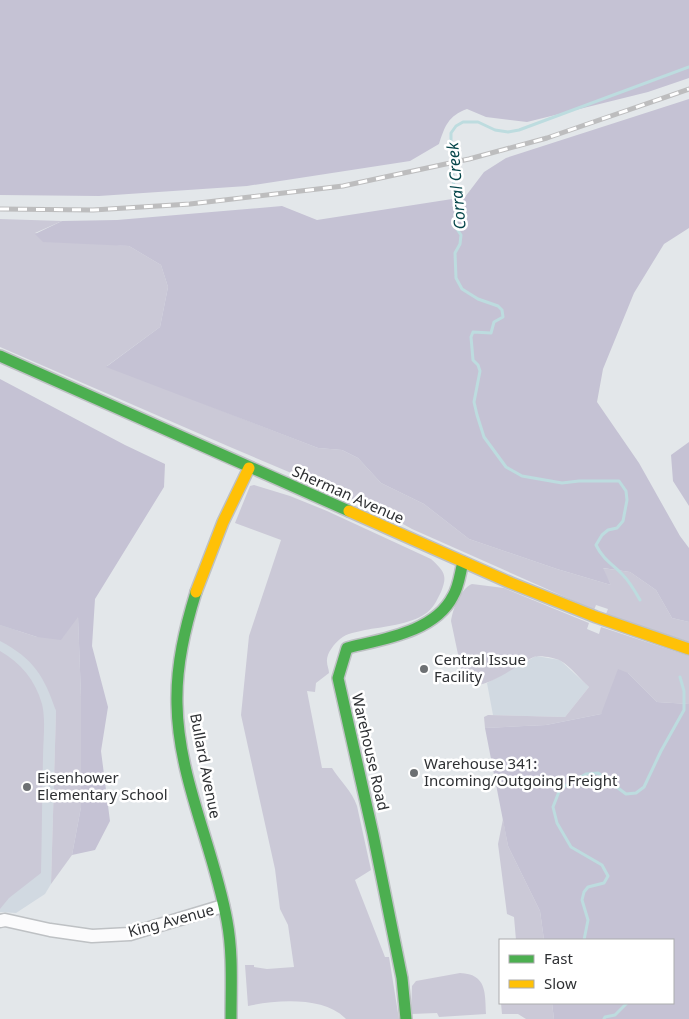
<svg xmlns="http://www.w3.org/2000/svg" width="689" height="1019" font-family="'Noto Sans',sans-serif">
	<style>
		.built { fill: #d1d9e1 }
		.green { fill: #cbc9d7 }
		.forest { fill: #c5c2d4 }
		.lines { fill: none; stroke-linecap: round; stroke-linejoin: round }
		.stream { stroke: #bddcdf; stroke-width: 3 }
		.street-casing { stroke: #bec1c4; stroke-width: 15 }
		.fast-casing { stroke: #bec1c4; stroke-width: 14 }
		.slow-casing { stroke: #bec1c4; stroke-width: 14 }
		.street { stroke: #fbfbfc; stroke-width: 12 }
		.fast { stroke: #4caf50; stroke-width: 11 }
		.slow { stroke: #ffc107; stroke-width: 11 }
		.rail-casing { stroke: #bdbdbe; stroke-width: 5 }
		.rail { stroke: #fff; stroke-width: 3; stroke-dasharray: 9; stroke-linecap: butt }
		.poi-dot { fill: #6d7073; stroke: #fff; stroke-width: 2 }
		.labels { text-anchor: middle; stroke-width: 5; stroke-linejoin: round; paint-order: stroke }
		.street-label { font-size: 15px; fill: #2e3033; stroke: #fff }
		.poi-label { font-size: 15px; fill: #2e3033; stroke: #fff; text-anchor: start }
		.water-label { font-size: 16px; font-style: italic; fill: #05464a; stroke: #fff }
	</style>
	<rect width="100%" height="100%" fill="#e3e7ea"/>
	<!-- built -->
	<path class="built" d="M0 616 43 653 56 711 51 884 45 894 16 913 0 912Z
		M536 656 560 660 589 687 565 717 493 715 487 683Z"/>
	<!-- green -->
	<path class="green" d="M0 219 62 221 35 233 91 243 129 246 161 265 168 287 160 327 107 366 318 448 342 450 358 458 381 483 424 504 469 539 557 569 611 585 602 568 630 572 656 590 672 618 689 622V642L606 614 608 609 596 605 594 610 412 529 374 508 230 447 0 347Z
		M254 485 290 496 327 511 431 559C444 571 448 575 441 592 437 600 433 609 425 614 411 624 382 627 365 630 357 632 347 633 340 639 334 644 326 654 327 662 327 666 329 669 329 673L316 683 315 692 307 691 322 768H332C340 781 352 791 357 806L371 870 355 880 385 957H389L399 1019H346C324 996 276 1000 248 1006L245 965H254V967L267 969 294 967 288 925 280 909 275 869 241 715 249 636 281 540 235 523 250 486Z
		M472 584 504 588 589 623 587 629 599 634 601 627 689 656V704L657 702 628 673 601 714 546 725 485 728 484 717 488 715 565 717 589 687C581 680 570 666 561 661 556 658 540 655 534 657 518 663 476 700 463 678L451 621C453 609 460 589 472 584Z
		M78 616 81 697V807L72 855 51 884 56 711C44 676 34 659 0 641V625L37 637Z
		M0 651C21 663 35 680 42 704 46 720 43 741 43 758 42 796 42 835 41 873L9 898 0 909Z
		M503 819 508 846 540 911 544 940H516L514 917 507 914 498 844Z
		M460 973C487 974 485 993 486 1014L439 1017 437 1013 411 1014 412 986 416 981Z
		M501 1003H552L554 1019H526L518 1014H502Z"/>
	<!-- forest -->
	<path class="forest" d="M0 0H689V78L648 92 527 122 486 117 467 109C448 116 445 126 439 144L410 161 247 186 99 196 0 195Z
		M689 99V228L664 244 634 293 603 369 597 402 639 463 680 536 689 548V622L672 618 656 590 630 572 603 568 611 585 557 569 469 539 424 504 381 483 358 458 342 450 318 448 106 367 160 327 168 287 161 265 129 246 43 242 35 234 62 221 117 220 282 206 317 220 465 197 484 172 506 158Z
		M0 379 125 445 165 464 164 487 95 599 92 646 108 707 101 751 110 821 95 850 72 855 81 807V697L78 617 61 640 37 637 0 625Z
		M689 442V506L673 481 671 455Z
		M618 669 628 673 657 702 689 704V1019H554L552 1003H673V940H544L540 911 508 846 485 728 546 725 601 714Z"/>
	<g class="lines">
		<!-- stream -->
		<path class="stream" d="M640 600C635 591 630 582 622 574 612 564 602 558 596 545L602 535 608 530 617 528 623 521 627 500 626 491 619 481H579L562 483 522 476 506 467 484 437 477 415 474 402 480 371 478 365 473 360 471 337 473 332 491 333 494 322 503 317 502 310 498 306 478 299 462 289 456 278 455 253 460 244 461 235 457 229 451 148V133L456 126 463 122H478L495 130 508 132 519 130 689 67
			M584 940 588 920 582 900 584 892 588 887 604 883 608 876 602 865 571 847 557 823 553 807 560 789 586 774 598 773 626 794 636 793 644 787 661 751 684 710V691L680 677
			M604 1019 605 1017 615 1015 627 1003"/>
		<defs>
			<path id="street" d="M0 921 5 920 50 930 92 936 130 934 223 906"/>
			<path id="fast" d="M0 356 349 511
				M196 592C185 628 176 665 177 704 178 778 214 848 227 921 233 953 231 986 231 1019
				M406 1019 402 978 373 834 338 678 347 648C383 639 435 632 453 596 459 586 460 573 463 562"/>
			<path id="slow" d="M349 511 511 583 596 617 689 649
				M196 592 223 522 249 468"/>
		</defs>
		<!-- street casing -->
		<use href="#street" class="street-casing"/>
		<!-- fast casing -->
		<use href="#fast" class="fast-casing"/>
		<!-- slow casing -->
		<use href="#slow" class="slow-casing"/>
		<!-- street -->
		<use href="#street" class="street"/>
		<!-- fast -->
		<use href="#fast" class="fast"/>
		<!-- slow -->
		<use href="#slow" class="slow"/>
		<defs>
			<path id="rail" d="M0 209 93 210 190 204 343 186 469 159 547 138 689 89"/>
		</defs>
		<!-- rail casing -->
		<use href="#rail" class="rail-casing"/>
		<!-- rail -->
		<use href="#rail" class="rail"/>
	</g>
	<!-- markers -->
	<g class="poi-dot">
		<circle cx="424" cy="669" r="5"/>
		<circle cx="414" cy="773" r="5"/>
		<circle cx="27" cy="787" r="5"/>
	</g>
	<g class="labels">
		<!-- street labels -->
		<g class="street-label">
			<text transform="translate(348 495) rotate(24)" y="5">Sherman Avenue</text>
			<text transform="translate(370 752) rotate(77)" y="5">Warehouse Road</text>
			<text transform="translate(205 766) rotate(79)" y="5">Bullard Avenue</text>
			<text transform="translate(171 921) rotate(-15)" y="5">King Avenue</text>
		</g>
		<!-- poi labels -->
		<g class="poi-label">
			<text x="434" y="665">Central Issue<tspan x="434" dy="17">Facility</tspan></text>
			<text x="424" y="769">Warehouse 341:<tspan x="424" dy="17">Incoming/Outgoing Freight</tspan></text>
			<text x="37" y="783">Eisenhower<tspan x="37" dy="17">Elementary School</tspan></text>
		</g>
		<!-- water labels -->
		<g class="water-label">
			<text transform="translate(456 186) rotate(-95)" y="6">Corral Creek</text>
		</g>
	</g>
	<!-- legend -->
	<rect x="499" y="939" width="175" height="65" fill="#ffffff" stroke="#abacad"/>
	<rect x="509" y="955" width="25" height="8" fill="#4caf50" stroke="#abacad"/>
	<text x="544" y="964" font-size="15" fill="#2e3033">Fast</text>
	<rect x="509" y="980" width="25" height="8" fill="#ffc107" stroke="#abacad"/>
	<text x="544" y="989" font-size="15" fill="#2e3033">Slow</text>
</svg>
